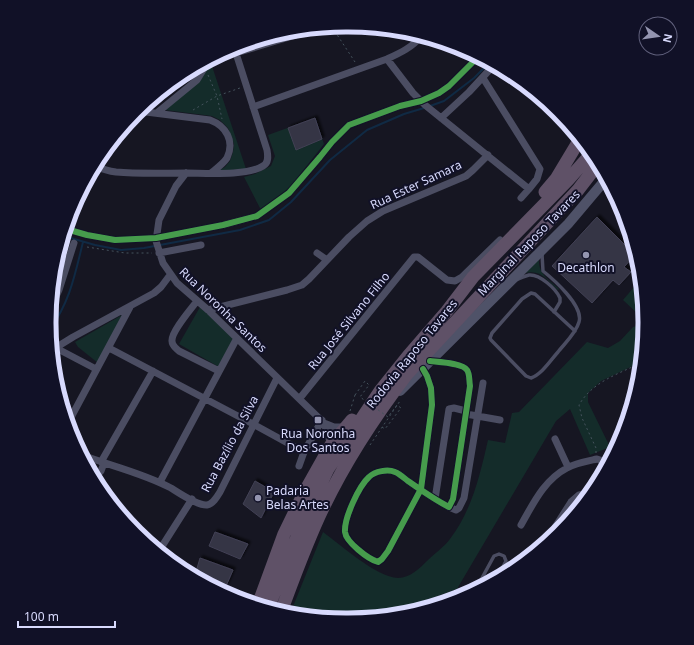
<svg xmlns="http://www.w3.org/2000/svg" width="694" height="645" font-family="'Noto Sans',sans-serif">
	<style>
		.green { fill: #142c2a }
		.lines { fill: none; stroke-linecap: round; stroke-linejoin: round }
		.stream { stroke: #102a44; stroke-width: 2 }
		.building { fill: #343444; stroke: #424155; filter: url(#shadow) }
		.path { stroke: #44525c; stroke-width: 1; stroke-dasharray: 2 3; stroke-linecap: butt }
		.service { stroke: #4b4d62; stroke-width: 3.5 }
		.minor { stroke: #4b4d62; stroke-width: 7 }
		.secondary { stroke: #4f5268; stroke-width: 10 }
		.motorway { stroke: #5f5167; stroke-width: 13 }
		.path-bridge { stroke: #44525c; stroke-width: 1; stroke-dasharray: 2 3; stroke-linecap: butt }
		.cycleway-casing { stroke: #111127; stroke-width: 8 }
		.cycleway { stroke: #469c4c; stroke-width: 6 }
		.poi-dot { fill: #9495b0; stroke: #111127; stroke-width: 1.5 }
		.labels { text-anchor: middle; stroke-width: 4; stroke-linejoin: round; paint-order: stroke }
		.street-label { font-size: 12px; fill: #d8dafd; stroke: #111127 }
		.poi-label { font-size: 12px; fill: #d8dafd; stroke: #111127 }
		.rim { fill: none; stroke: #d8dafd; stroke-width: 5 }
	</style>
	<defs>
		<filter id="shadow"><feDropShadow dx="2.5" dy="-2.5" stdDeviation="1" flood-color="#0009"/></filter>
	</defs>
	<rect width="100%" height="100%" fill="#161622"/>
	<!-- green -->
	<path class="green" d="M210 60 246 169 218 171 225 167 230 161 233 152 234 144 228 128 220 120 212 116 165 110 208 69V61Z
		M315 118 324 144 290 187 261 210 244 177 255 174 271 166 275 156 268 135Z
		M539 259C538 274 549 280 559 289L558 290C547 280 541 269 525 273Z
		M640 280 643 311 639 315 623 300Z
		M200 307 234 338 219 367 179 344Z
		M122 315 98 363 78 347 75 342Z
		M644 324 641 362 601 381 588 393V402L610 447 590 455 570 409 556 421 457 589 383 616 347 620 290 614 323 532C341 545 376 577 398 578 410 578 420 568 428 560 435 553 444 547 450 539 472 510 480 475 488 440L505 443 512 413 519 412 587 342 608 348 620 341 633 327Z"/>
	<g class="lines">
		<!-- stream -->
		<path class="stream" d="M430 106 444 101 474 78 489 63
			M64 236 95 245 121 250 144 248 240 230 269 220 291 202 330 160 367 130 404 114 424 108
			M50 329C70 302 75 274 83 242"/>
	</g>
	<!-- building -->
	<path class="building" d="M315 118 322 139 296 150 288 128Z
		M597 217 635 255 624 267 631 272 619 285 613 280 592 303 552 266Z
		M255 481 274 492 261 518 243 504Z
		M215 532 248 544 240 559 209 546Z
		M200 558 233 570 226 586 196 572Z"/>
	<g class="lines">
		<!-- path -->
		<path class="path" d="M332 27 355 62
			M208 75 217 96 222 119
			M193 110 217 96 240 88
			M63 240 67 241
			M87 247 125 253H152
			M350 411 355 395
			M382 427 385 429
			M370 445 400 401
			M596 453V448L582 418 579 405C592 382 618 374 641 363"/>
		<!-- service -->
		<path class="service" d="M542 254 543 271C553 279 584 306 579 322 576 333 565 343 558 352 550 361 542 374 531 378L526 376 491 340 490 338 492 333 522 299 531 293 535 294 575 331
			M516 280C520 278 525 276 529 275 540 274 556 289 560 298V302L554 312
			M476 589 494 556 499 554 504 556 506 561 497 578"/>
		<!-- minor -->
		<path class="minor" d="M236 53 319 28
			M387 59 413 93 425 105 529 189 537 179 540 169 483 78
			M253 107 387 59C400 53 413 47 421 36
			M138 111 210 120C226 126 235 141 227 158 223 164 216 169 211 173
			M158 112 197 80 205 67 204 63
			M441 118 469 92 494 65
			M95 166C102 169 108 171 116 172 139 174 163 173 187 173 205 173 248 176 263 166 269 163 268 156 267 150L234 47
			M186 173 176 186 159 220 156 241 163 263 177 283 208 310 324 423 334 427H345
			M521 198 529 189
			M66 229 87 235 115 240 156 238 223 225 257 216 289 193 320 157 332 142 349 125 400 106 421 101 439 93 449 86 478 57
			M159 253 201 245
			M317 253 327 260
			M197 301C191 309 171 332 172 341 172 346 176 348 179 351L219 371
			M51 307 59 290 74 243
			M208 310 287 290 302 285 309 279 349 237 367 221 383 211 466 176 473 170 488 155
			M56 348 96 369
			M109 348 253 424 304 452
			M52 350 73 337 154 293 161 287 170 275
			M423 369 427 376 431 388 432 405 421 489 388 551 382 559 378 562C368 559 346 542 345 532 344 518 359 486 369 477 375 471 388 469 395 472 400 474 404 478 408 481 421 490 435 500 449 507L453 499 470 386C469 381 470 374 467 370 463 363 439 362 430 361
			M300 398 414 257H418L447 280 455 281 462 277 500 240
			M466 414 500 420
			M68 423 130 307
			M324 423 331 445
			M555 439 568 467
			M82 455C111 466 143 473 171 488 179 493 198 506 207 505 213 504 217 497 220 492L277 378
			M101 462 153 371
			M299 466 304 452 322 420
			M94 478 101 471 104 463
			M160 482 237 338
			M435 499 449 409 454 408 466 411
			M449 507 456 510 459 508 464 498 483 383
			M521 525C533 504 544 480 567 468 576 463 588 461 597 459L600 460 606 467
			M545 543 571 502 579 495 590 493
			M159 551 192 499"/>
		<!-- secondary -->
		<path class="secondary" d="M400 391 543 249 568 224 606 179"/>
		<!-- motorway -->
		<path class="motorway" d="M545 192 556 179 580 139
			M258 605 284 534 304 493 331 445 352 420
			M268 608 308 510 328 469 380 391 408 356 447 311 473 277 568 180 591 154
			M281 612C294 577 307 541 323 508 346 460 375 416 407 374L578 190 598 164"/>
		<!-- path-bridge -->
		<path class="path-bridge" d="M355 395 365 381 369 385 360 397 388 417 397 405 401 408 385 429"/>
		<defs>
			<path id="cycleway" d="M66 229 87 235 115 240 156 238 223 225 257 216 289 193 320 157 332 142 349 125 400 106 421 101 439 93 449 86 478 57
				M423 369 427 376 431 388 432 405 421 489 388 551 382 559 378 562C368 559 346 542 345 532 344 518 359 486 369 477 375 471 388 469 395 472 400 474 404 478 408 481 421 490 435 500 449 507L453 499 470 386C469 381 470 374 467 370 463 363 439 362 430 361"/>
		</defs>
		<!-- cycleway casing -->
		<use href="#cycleway" class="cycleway-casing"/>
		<!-- cycleway -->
		<use href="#cycleway" class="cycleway"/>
	</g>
	<!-- markers -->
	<g class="poi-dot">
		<circle cx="586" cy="255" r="4"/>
		<rect x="314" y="416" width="8" height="8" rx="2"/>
		<circle cx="258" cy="498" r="4"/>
	</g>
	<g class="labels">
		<!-- street labels -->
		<g class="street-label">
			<text transform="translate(416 185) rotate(-25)" y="4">Rua Ester Samara</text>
			<text transform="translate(529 243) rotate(-46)" y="4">Marginal Raposo Tavares</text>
			<text transform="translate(223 310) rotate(44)" y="4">Rua Noronha Santos</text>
			<text transform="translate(349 321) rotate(-51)" y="4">Rua José Silvano Filho</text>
			<text transform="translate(412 354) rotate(-51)" y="4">Rodovia Raposo Tavares</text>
			<text transform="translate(230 444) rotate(-62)" y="4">Rua Bazílio da Silva</text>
		</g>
		<!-- poi labels -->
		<g class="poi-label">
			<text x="586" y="272">Decathlon</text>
			<text x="318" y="438">Rua Noronha<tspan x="318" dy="14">Dos Santos</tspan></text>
			<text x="266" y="495" text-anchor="start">Padaria<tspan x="266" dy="14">Belas Artes</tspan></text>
		</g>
	</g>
	<!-- crop -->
	<path d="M0 0H694V645H0ZM346 32H348A290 290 0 0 1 638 322V323A290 290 0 0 1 348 613H346A290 290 0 0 1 56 323V322A290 290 0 0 1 346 32Z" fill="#111127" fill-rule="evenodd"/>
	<path class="rim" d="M346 32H348A290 290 0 0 1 638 322V323A290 290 0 0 1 348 613H346A290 290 0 0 1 56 323V322A290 290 0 0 1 346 32Z"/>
	<!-- north arrow -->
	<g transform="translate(658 36) rotate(103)"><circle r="19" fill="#111127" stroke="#61617d"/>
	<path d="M0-3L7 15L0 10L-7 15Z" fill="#9495b0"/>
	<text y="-6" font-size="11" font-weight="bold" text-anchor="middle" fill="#d8dafd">N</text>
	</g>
	<!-- scale -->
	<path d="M18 621v6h97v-6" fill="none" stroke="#d8dafd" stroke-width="2"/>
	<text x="24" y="621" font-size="12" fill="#d8dafd" stroke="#111127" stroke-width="3" paint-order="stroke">100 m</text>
</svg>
